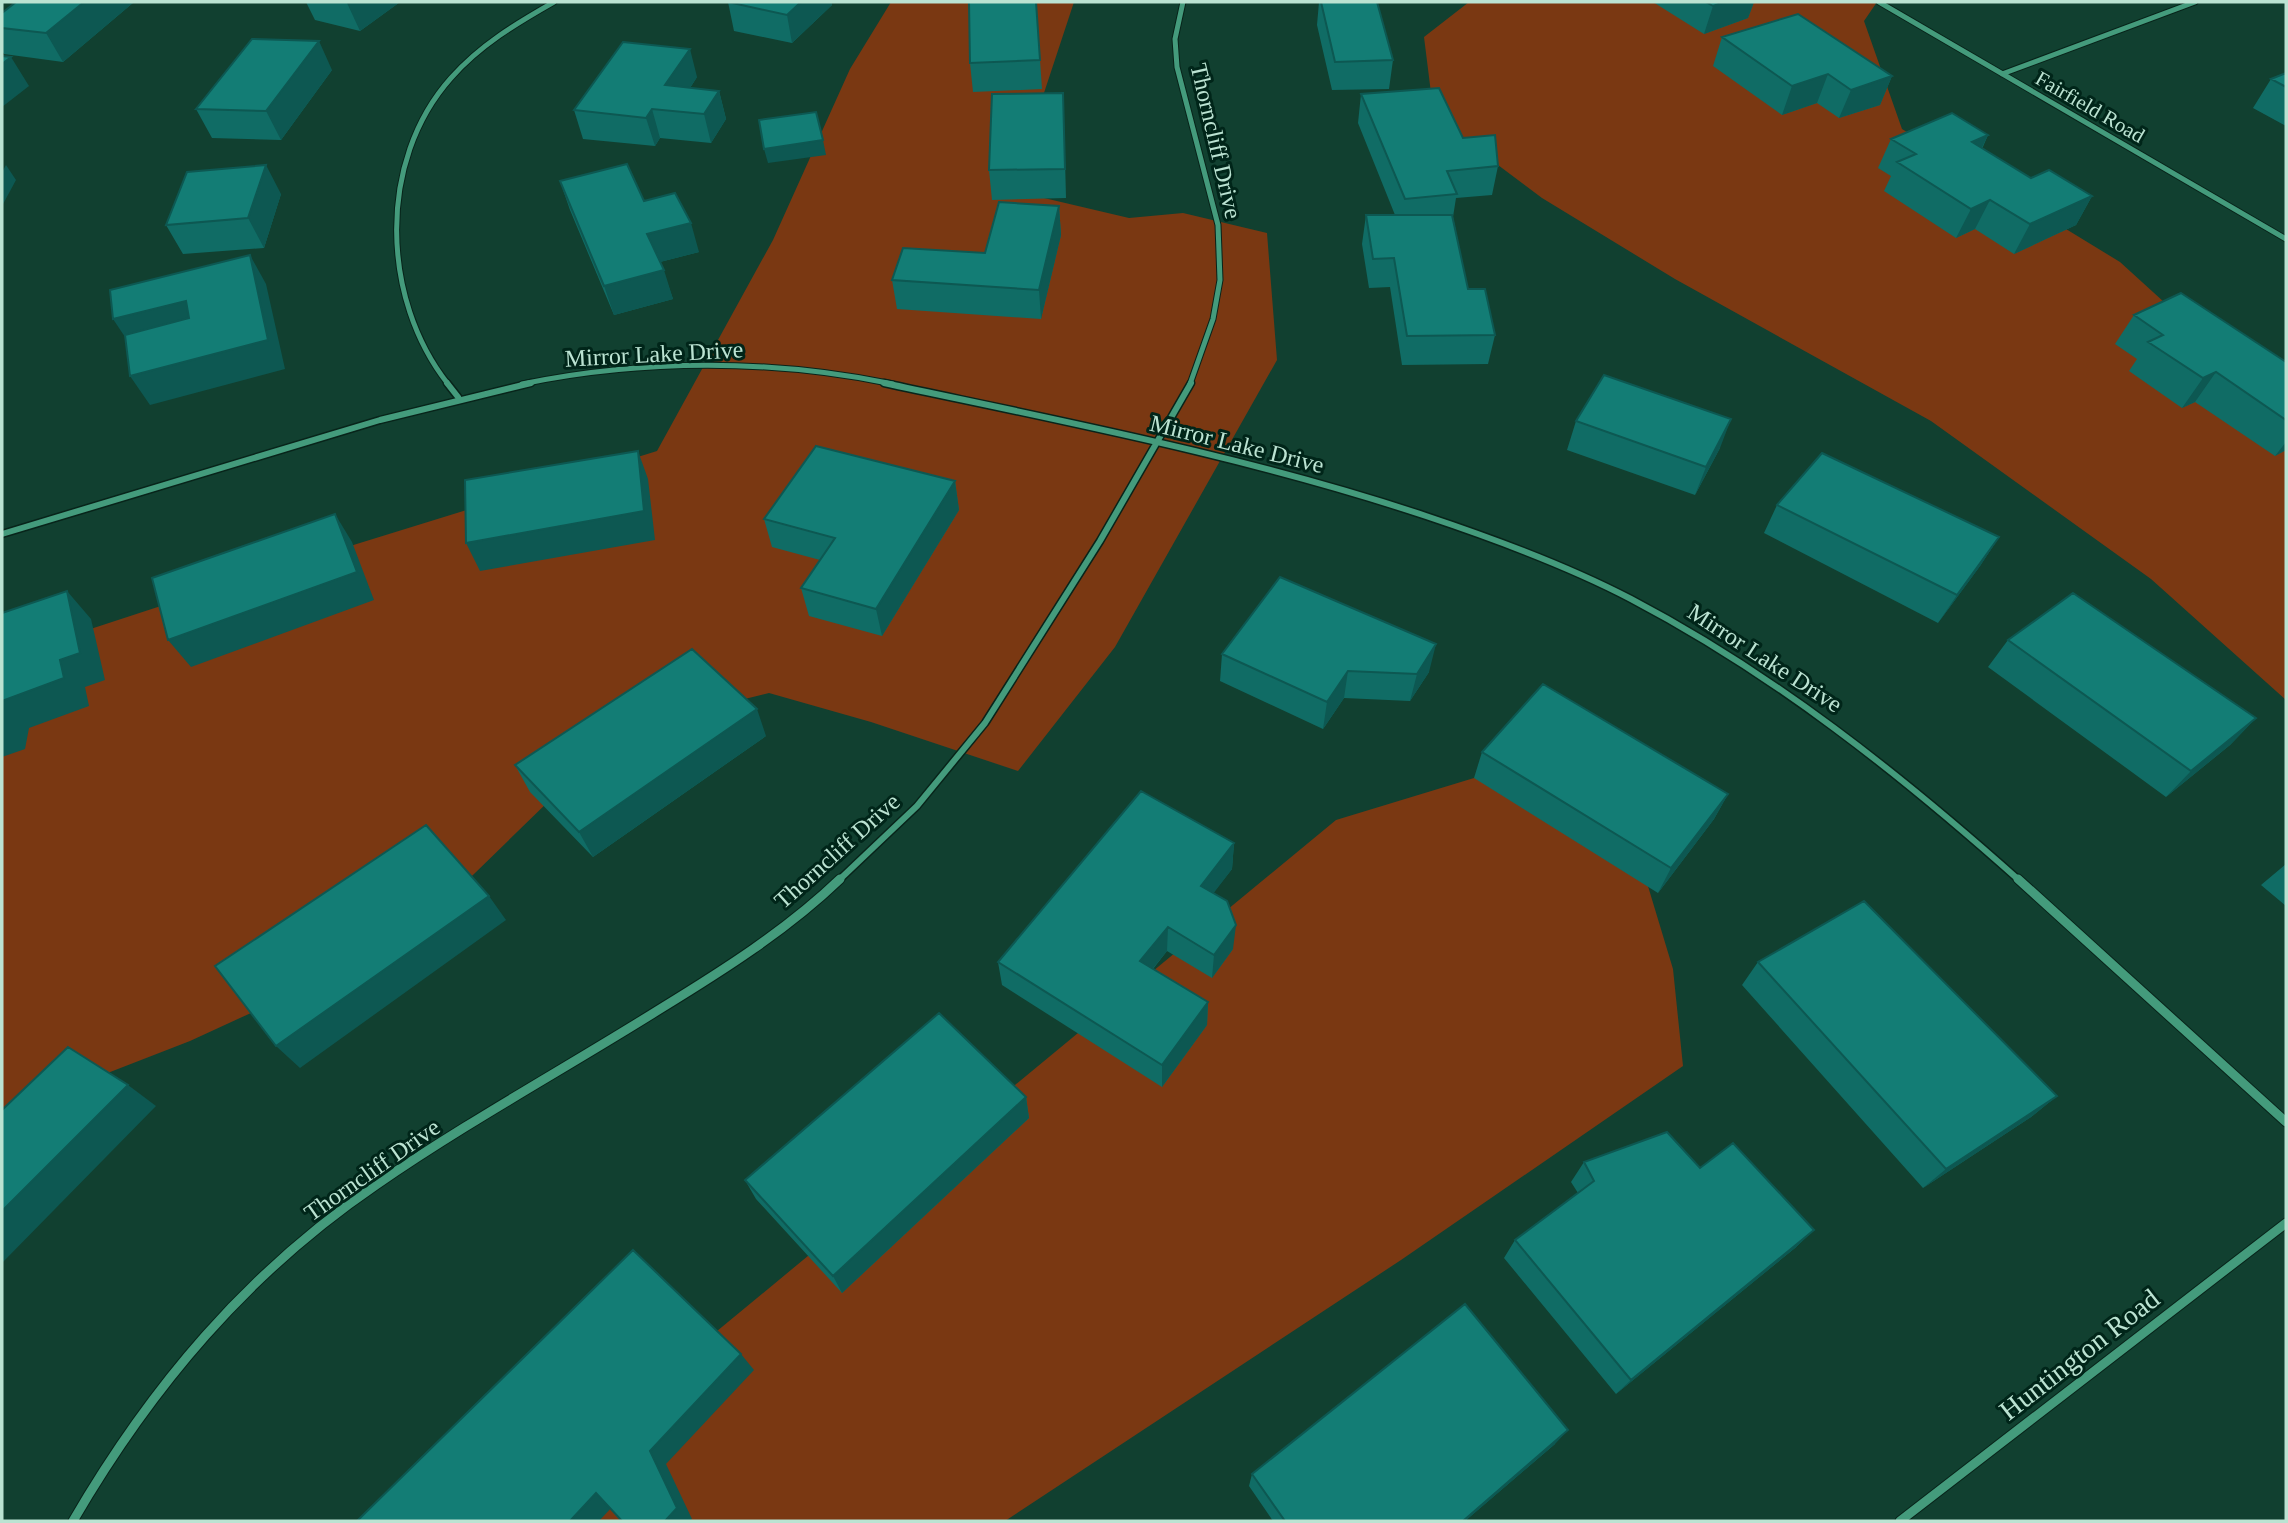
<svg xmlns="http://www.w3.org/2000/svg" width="2288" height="1523" font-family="Georgia,serif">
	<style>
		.green { fill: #7a3812 }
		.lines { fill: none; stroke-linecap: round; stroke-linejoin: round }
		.street-far2-casing { stroke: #08241a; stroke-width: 7 }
		.street-far1-casing { stroke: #08241a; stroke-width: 9 }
		.street-casing { stroke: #08241a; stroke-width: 11 }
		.street-far2 { stroke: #449b7c; stroke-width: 5 }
		.street-far1 { stroke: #449b7c; stroke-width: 6 }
		.street { stroke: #449b7c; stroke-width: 9 }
		.wall { fill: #106c65 }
		.shaded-wall { fill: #0d5852 }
		.building { fill: #137d75; stroke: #0d5852; stroke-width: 2 }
		.labels { text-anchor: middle; stroke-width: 6; stroke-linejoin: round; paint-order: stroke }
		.far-street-label { font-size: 21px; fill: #bbe3d2; stroke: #002519 }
		.street-label { font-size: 24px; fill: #bbe3d2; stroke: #002519 }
		.near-street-label { font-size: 28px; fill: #bbe3d2; stroke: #002519 }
	</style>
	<rect width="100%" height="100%" fill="#114030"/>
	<!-- green -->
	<path class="green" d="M891 2H1074L1040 105 1044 198 1129 218 1183 213 1267 233 1277 360 1115 647 1018 771 871 722 769 693 623 729 403 943 190 1041 2 1114V658L231 583 657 451 773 240 850 69Z
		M1469 2H1877L1864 21 1902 129 2120 262 2286 413V700L2151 579 1931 421 1675 279 1542 198 1434 117 1424 37Z
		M1474 778 1625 810 1673 969 1683 1066 1401 1260 1005 1521H556L625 1407 1336 820Z"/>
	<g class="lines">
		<defs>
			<path id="street-far2" d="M1183 2 1175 39 1177 67 1218 225 1220 280 1213 319 1190 384
				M1879 2 2286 239
				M2002 74 2195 2
				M448 384C381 299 377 161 451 78 480 45 517 23 554 2
				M522 384C642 359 773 359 893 384"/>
			<path id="street-far1" d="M447 383 458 397
				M884 383C1066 422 1249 457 1426 516 1495 539 1566 565 1631 599 1774 674 1900 774 2020 881
				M2 534 380 420 531 383
				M838 881 917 806 985 723 1100 541 1191 383"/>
			<path id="street" d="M2018 879 2286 1122
				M73 1521C151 1387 247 1273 376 1185 467 1122 566 1068 660 1009 722 971 787 930 840 879
				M1900 1521 2286 1223"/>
		</defs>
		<!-- street-far2 casing -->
		<use href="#street-far2" class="street-far2-casing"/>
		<!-- street-far1 casing -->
		<use href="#street-far1" class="street-far1-casing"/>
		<!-- street casing -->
		<use href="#street" class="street-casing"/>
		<!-- street-far2 -->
		<use href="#street-far2" class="street-far2"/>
		<!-- street-far1 -->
		<use href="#street-far1" class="street-far1"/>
		<!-- street -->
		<use href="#street" class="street"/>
	</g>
	<!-- wall -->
	<path class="wall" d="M134 2 63 62 4 54 2 51V13Z
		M306 2H400L360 31 315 20Z
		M728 2H831L832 5 792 43 734 31Z
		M1036 2 1042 89 973 92 970 63Z
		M1319 2H1377L1393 60 1389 89 1332 90 1317 25Z
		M1653 2H1754L1748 18 1704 34Z
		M1722 37 1892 76 1880 105 1839 118 1817 103 1782 115 1713 66Z
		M332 70 281 140 212 138 196 109Z
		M2286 73V126L2253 108 2271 79Z
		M697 77 690 88 719 91 726 119 711 143 660 138 655 146 583 139 574 110Z
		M1361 94 1463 138 1498 166 1492 195 1456 198 1453 217 1468 289 1495 335 1488 364 1402 365 1390 287 1369 288 1362 244 1366 215H1395L1358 123Z
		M1064 121 1066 198 992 200 989 170Z
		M1988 135 1982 149 2031 178 2092 196 2076 225 2014 254 1975 229 1956 238 1884 191 1891 176 1878 168 1891 139Z
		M560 181 644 201 699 252 660 262 673 299 614 315 570 210Z
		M281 194 264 248 183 254 166 225Z
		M1059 206 1061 235 1041 319 897 309 892 280 985 253Z
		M2134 315 2286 362V450L2275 456 2195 402 2182 408 2129 371 2137 359 2115 344Z
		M1576 421 1720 448 1695 495 1567 450Z
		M955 481 959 510 882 636 809 616 801 588 820 560 772 547 764 519Z
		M1777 505 1999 537 1980 566 1938 623 1764 533Z
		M2008 640 2256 718 2230 745 2166 797 1988 667Z
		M1222 654 1429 672 1410 701 1344 698 1323 729 1220 681Z
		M766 736 593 857 530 792 515 765Z
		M1482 752 1728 794 1714 819 1658 893 1474 778Z
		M1234 843 1232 869 1213 893 1233 949 1212 978 1167 951 1153 969 1208 1002 1207 1025 1162 1087 1002 985 998 962Z
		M2286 864V906L2261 885Z
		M1758 962 2057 1096 2031 1117 1923 1188 1742 985Z
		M1026 1097 1029 1118 842 1293 756 1199 745 1180Z
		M1584 1162 1700 1168 1814 1230 1795 1248 1616 1394 1504 1258 1515 1240 1578 1193 1571 1182Z
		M1555 1444 1465 1521H1273L1249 1486 1252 1474Z"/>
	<!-- shaded-wall -->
	<path class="shaded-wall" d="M84 2H134L63 62 46 33Z
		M349 2H400L360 31 347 3Z
		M801 2H831L832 5 792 43 787 15Z
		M1724 2H1754L1748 18 1704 34 1713 6Z
		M319 41 332 70 281 140 266 111Z
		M690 49 697 77 675 111 665 85Z
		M11 57 29 86 2 107V64Z
		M1828 74 1817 103 1782 115 1792 86Z
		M1892 76 1880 105 1839 118 1851 90Z
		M719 91 726 119 711 143 704 114Z
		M652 109 660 138 655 146 646 118Z
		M1988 135 1974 164 1972 142Z
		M823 140 826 155 768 163 764 149Z
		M6 165 16 180 2 206V172Z
		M266 165 281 194 264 248 248 218Z
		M2092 196 2076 225 2014 254 2030 224Z
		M1990 200 1975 229 1956 238 1971 209Z
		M1059 206 1061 235 1041 319 1039 290Z
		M691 223 699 252 656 263 647 234Z
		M250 255 266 284 285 369 150 405 130 376 268 340Z
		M664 270 673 299 614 315 604 286Z
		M186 301 204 330 133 349 113 319Z
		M2216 372 2195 402 2182 408 2203 378Z
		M1731 419 1720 448 1695 495 1706 467Z
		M2286 442V450L2275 456Z
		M638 451 648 479 655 540 480 571 466 543Z
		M955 481 959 510 882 636 876 609Z
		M335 514 352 542 374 600 191 667 168 640Z
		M1999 537 1980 566 1938 623 1957 595Z
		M67 591 91 619 105 680 85 687 89 706 29 728 25 749 2 757V701L60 660Z
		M1436 644 1429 672 1410 701 1417 674Z
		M1348 671 1344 698 1323 729 1327 702Z
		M757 709 766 736 593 857 579 832Z
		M2256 718 2230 745 2166 797 2191 771Z
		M1728 794 1714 819 1658 893 1671 868Z
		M1234 843 1232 869 1200 911 1201 886Z
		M489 896 506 920 300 1068 276 1046Z
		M1236 925 1233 949 1212 978 1214 955Z
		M1168 927 1167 951 1140 984V961Z
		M1208 1002 1207 1025 1162 1087V1065Z
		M128 1085 156 1106 2 1263V1211Z
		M2057 1096 2031 1117 1923 1188 1946 1169Z
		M1026 1097 1029 1118 842 1293 833 1276Z
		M1814 1230 1795 1248 1616 1394 1631 1380Z
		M741 1354 754 1370 666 1464 692 1519 690 1521H665L650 1451Z
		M1568 1430 1555 1444 1465 1521H1463Z
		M596 1493 614 1505 599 1521H570Z"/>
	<!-- building -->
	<path class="building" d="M16 2H84L46 33 2 28V13Z
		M728 2H801L787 15Z
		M969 2H1036L1040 60 970 63Z
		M1321 2H1377L1393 60 1335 62Z
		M1706 2H1724L1713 6Z
		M1798 14 1892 76 1851 90 1828 74 1792 86 1722 37Z
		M252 39 319 41 266 111 196 109Z
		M623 42 690 49 665 85 719 91 704 114 652 109 646 118 574 110Z
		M2 56 11 57 2 64Z
		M2286 73V87L2271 79Z
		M1439 88 1463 138 1495 135 1498 166 1447 171 1457 194 1405 199 1361 94Z
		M1063 93 1065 169 989 170 992 94Z
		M816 112 823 140 764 149 759 120Z
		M1952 113 1988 135 1972 142 2031 178 2049 170 2092 196 2030 224 1990 200 1971 209 1897 162 1916 154 1891 139Z
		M627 164 644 201 675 193 691 223 647 234 664 270 604 286 560 181Z
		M266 165 248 218 166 225 187 172Z
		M999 202 1059 206 1039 290 892 280 903 248 985 253Z
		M1366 215H1452L1468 289H1485L1495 335 1407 336 1394 258 1373 259Z
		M250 255 268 340 130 376 125 335 189 318 186 301 113 319 110 290Z
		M2181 293 2286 362V420L2216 372 2203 378 2148 342 2163 335 2134 315Z
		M1604 375 1731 419 1706 467 1576 421Z
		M816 446 955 481 876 609 801 588 835 538 764 519Z
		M638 451 644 511 466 543 465 480Z
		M1822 453 1999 537 1957 595 1777 505Z
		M335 514 357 572 168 640 152 578Z
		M1280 577 1436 644 1417 674 1348 671 1327 702 1222 654Z
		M67 591 80 653 60 660 64 678 2 701V702V613Z
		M2073 593 2256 718 2191 771 2008 640Z
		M692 649 757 709 579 832 515 765Z
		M1543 684 1728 794 1671 868 1482 752Z
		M1141 791 1234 843 1201 886 1227 901 1236 925 1214 955 1168 927 1140 961 1208 1002 1162 1065 998 962Z
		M426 825 489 896 276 1046 215 966Z
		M1864 901 2057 1096 1946 1169 1758 962Z
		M939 1013 1026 1097 833 1276 745 1180Z
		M68 1047 128 1085 2 1211V1110Z
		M1667 1132 1700 1168 1733 1143 1814 1230 1631 1380 1515 1240 1594 1181 1584 1162Z
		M633 1250 741 1354 650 1451 677 1508 665 1521H622L596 1493 570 1521H357Z
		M1465 1304 1568 1430 1463 1521H1285L1252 1474Z"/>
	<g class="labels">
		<!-- far-street labels -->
		<g class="far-street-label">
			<text transform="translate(2090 107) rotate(30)" y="7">Fairfield Road</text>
		</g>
		<!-- street labels -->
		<g class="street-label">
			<text transform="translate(1216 141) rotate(77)" y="8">Thorncliff Drive</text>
			<text transform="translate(654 354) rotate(-3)" y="8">Mirror Lake Drive</text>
			<text transform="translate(1237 444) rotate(14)" y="8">Mirror Lake Drive</text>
			<text transform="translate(1765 658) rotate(33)" y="8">Mirror Lake Drive</text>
			<text transform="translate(837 851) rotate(-42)" y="8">Thorncliff Drive</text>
			<text transform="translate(372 1170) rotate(-35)" y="8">Thorncliff Drive</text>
		</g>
		<!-- near-street labels -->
		<g class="near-street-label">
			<text transform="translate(2079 1354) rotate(-38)" y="10">Huntington Road</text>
		</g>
	</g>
	<!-- border -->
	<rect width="2288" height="1523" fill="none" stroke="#bbe3d2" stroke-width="7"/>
</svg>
